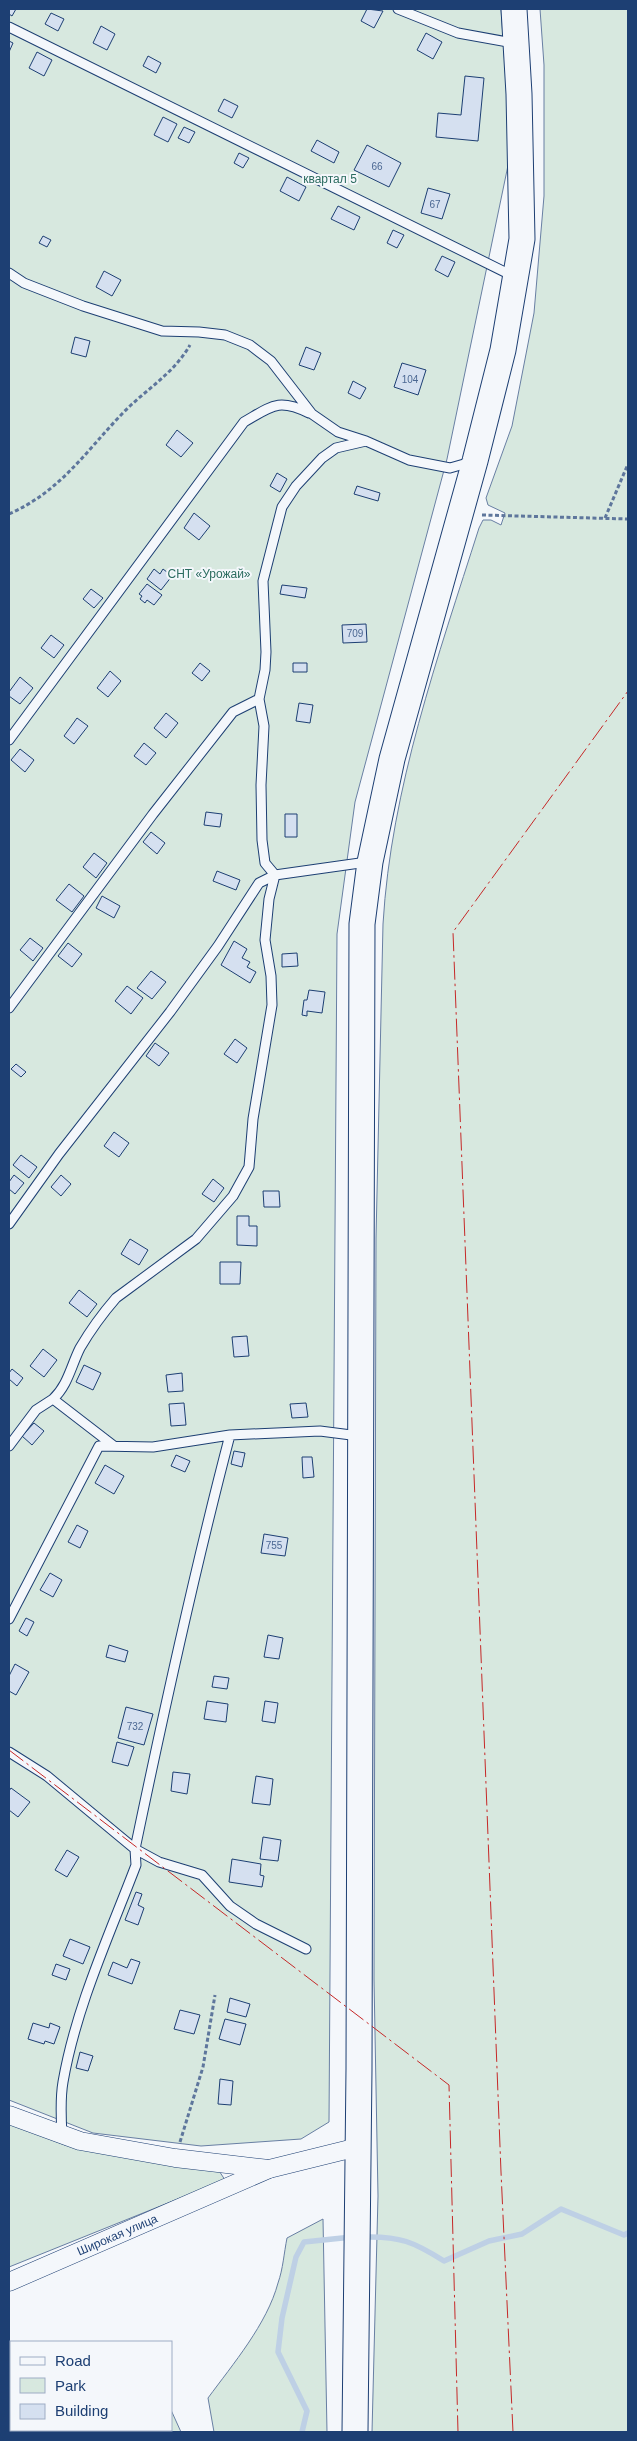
<svg xmlns="http://www.w3.org/2000/svg" width="637" height="2441" font-family="Helvetica,sans-serif">
	<style>
		.green { fill: #d7e8df; stroke: #687fa3 }
		.lines { fill: none; stroke-linecap: round; stroke-linejoin: round }
		.stream { stroke: #bed0e5; stroke-width: 5.5 }
		.building { fill: #d5e0f0; stroke: #1d3f73 }
		.lane-casing { stroke: #1d3f73; stroke-width: 11 }
		.street-casing { stroke: #1d3f73; stroke-width: 19 }
		.secondary-casing { stroke: #1d3f73; stroke-width: 27 }
		.path { stroke: #5e769c; stroke-width: 3; stroke-dasharray: 4 2.5; stroke-linecap: butt }
		.lane { stroke: #f4f7fb; stroke-width: 9 }
		.street { stroke: #f4f7fb; stroke-width: 18 }
		.secondary { stroke: #f4f7fb; stroke-width: 25 }
		.power { stroke: #c62828; stroke-width: 1; stroke-dasharray: 18 4 2.5 4; stroke-linecap: butt }
		.labels { text-anchor: middle; stroke-width: 4; stroke-linejoin: round; paint-order: stroke }
		.number-label { font-size: 10px; fill: #4b6792 }
		.park-label { font-size: 12px; fill: #2c6c60; stroke: #f4f7fb }
		.street-label { font-size: 12px; fill: #1d3f73; stroke: #f4f7fb }
	</style>
	<rect width="100%" height="100%" fill="#f4f7fb"/>
	<!-- green -->
	<path class="green" d="M9 9H501L511 151 447 459 355 802 337 934 329 2122 301 2139 201 2146 93 2133 9 2100Z
		M540 9H628V2432H372L378 2196 374 1979 376 1238 383 924C391 788 438 657 479 528L483 520H491L501 525 505 513 488 505 486 498 512 426 534 313 544 196V65Z
		M9 2123 65 2145 123 2155 214 2163 225 2180 9 2267Z
		M323 2219 327 2432H214L208 2398C233 2364 267 2324 278 2283 283 2269 284 2253 287 2238Z
		M9 2358 11 2360V2430H171V2410L181 2432H9Z"/>
	<g class="lines">
		<!-- stream -->
		<path class="stream" d="M364 2237C400 2236 414 2242 444 2261L489 2241 522 2234 561 2209 624 2235 628 2233
			M302 2432 307 2411 278 2352 282 2318 296 2257 304 2242 352 2237"/>
	</g>
	<!-- building -->
	<path class="building" d="M9 9H16L12 16 9 14Z
		M367 9 383 11 374 28 361 21Z
		M51 13 64 19 58 31 45 24Z
		M101 26 115 34 107 50 93 43Z
		M426 33 442 42 433 59 417 50Z
		M9 41 13 43 9 52Z
		M37 52 52 60 44 76 29 68Z
		M148 56 161 63 156 73 143 66Z
		M465 76 484 78 478 141 436 137 438 113 461 115Z
		M224 99 238 106 232 118 218 111Z
		M163 117 177 124 168 142 154 135Z
		M184 127 195 132 189 143 178 138Z
		M317 140 339 152 334 163 311 151Z
		M367 145 401 163 389 187 354 170Z
		M239 153 249 158 243 168 234 163Z
		M287 177 306 187 299 201 280 191Z
		M428 188 450 194 442 219 421 213Z
		M338 206 360 217 354 230 331 219Z
		M393 230 404 235 397 248 387 243Z
		M43 236 51 240 47 247 39 243Z
		M442 256 455 262 448 277 435 270Z
		M104 271 121 280 112 296 96 287Z
		M75 337 90 341 86 357 71 353Z
		M306 347 321 353 314 370 299 365Z
		M402 363 426 370 418 395 394 387Z
		M353 381 366 388 360 399 348 393Z
		M177 430 193 443 181 457 166 445Z
		M277 473 287 479 280 492 270 486Z
		M357 486 380 493 378 501 354 494Z
		M194 513 210 526 199 540 184 528Z
		M154 569 160 574 163 569 172 576 161 590 147 579Z
		M147 584 162 595 154 605 147 600 145 603 140 599 142 596 139 594Z
		M282 585 307 588 305 598 280 594Z
		M91 589 103 598 94 608 83 599Z
		M366 624 367 642 343 643 342 625Z
		M51 635 64 645 54 658 41 648Z
		M200 663 210 671 202 681 192 673Z
		M293 663H307V672H293Z
		M110 671 121 681 108 697 97 688Z
		M20 677 33 688 20 704 9 696V692Z
		M299 703 313 705 310 723 296 721Z
		M166 713 178 723 166 738 154 728Z
		M77 718 88 726 74 744 64 736Z
		M144 743 156 753 146 765 134 756Z
		M20 749 34 760 25 772 11 760Z
		M206 812 222 814 220 827 204 825Z
		M285 814H297V837H285Z
		M151 832 165 843 157 854 143 842Z
		M94 853 107 863 96 878 83 867Z
		M217 871 240 880 236 890 213 881Z
		M69 884 84 896 72 912 56 900Z
		M102 896 120 906 114 918 96 908Z
		M30 938 43 948 33 961 20 950Z
		M234 941 247 949 242 958 250 962 247 967 256 972 250 983 221 965Z
		M68 943 82 954 72 967 58 956Z
		M297 953 298 966 282 967V954Z
		M151 971 166 982 152 999 137 988Z
		M127 986 143 998 131 1014 115 1001Z
		M309 990 325 992 322 1013 307 1011V1016L302 1015 304 1000H307Z
		M235 1039 247 1048 237 1063 224 1054Z
		M155 1043 169 1053 159 1066 146 1056Z
		M16 1064 26 1072 21 1077 11 1069Z
		M114 1132 129 1143 119 1157 104 1146Z
		M21 1155 37 1167 29 1178 13 1165Z
		M14 1175 24 1183 15 1194 9 1189V1182Z
		M61 1175 71 1184 61 1196 51 1187Z
		M213 1179 224 1188 214 1202 202 1194Z
		M263 1191H279L280 1207H264Z
		M237 1216H249V1226H257V1246L237 1245Z
		M130 1239 148 1250 139 1265 121 1254Z
		M220 1262H241L240 1284H220Z
		M79 1290 97 1304 87 1317 69 1303Z
		M247 1336 249 1356 234 1357 232 1337Z
		M43 1349 57 1360 44 1377 30 1366Z
		M84 1365 101 1373 93 1390 76 1382Z
		M12 1369 23 1378 17 1386 9 1379V1373Z
		M182 1373 183 1391 168 1392 166 1375Z
		M184 1403 186 1425 171 1426 169 1404Z
		M306 1403 308 1417 292 1418 290 1404Z
		M34 1423 44 1431 32 1445 22 1436Z
		M234 1451 245 1453 242 1467 231 1464Z
		M176 1455 190 1461 185 1472 171 1466Z
		M302 1457H312L314 1477 303 1478Z
		M105 1465 124 1476 114 1494 95 1483Z
		M77 1525 88 1531 80 1548 68 1542Z
		M264 1534 288 1538 285 1556 261 1553Z
		M50 1573 62 1580 53 1597 40 1590Z
		M26 1618 34 1622 27 1636 19 1631Z
		M268 1635 283 1638 279 1659 264 1657Z
		M109 1645 128 1651 125 1662 106 1657Z
		M15 1664 29 1672 16 1695 9 1691V1676Z
		M214 1676 229 1678 227 1689 212 1687Z
		M207 1701 228 1704 226 1722 204 1719Z
		M265 1701 278 1703 275 1723 262 1721Z
		M126 1707 153 1714 144 1745 118 1738Z
		M117 1742 134 1747 128 1766 112 1762Z
		M173 1772 190 1774 187 1794 171 1791Z
		M256 1776 273 1779 270 1805 252 1803Z
		M11 1788 30 1802 18 1817 9 1810V1791Z
		M263 1837 281 1840 278 1861 260 1859Z
		M67 1850 79 1857 67 1877 55 1870Z
		M232 1859 261 1864 260 1875 264 1876 262 1887 229 1882Z
		M136 1892 142 1894 138 1905 144 1908 138 1925 125 1920Z
		M70 1939 90 1947 83 1964 63 1956Z
		M131 1959 140 1962 132 1984 108 1975 113 1962 127 1968Z
		M56 1964 70 1969 66 1980 52 1975Z
		M230 1998 250 2004 246 2017 227 2012Z
		M180 2010 200 2015 194 2034 174 2029Z
		M225 2019 246 2024 240 2045 219 2039Z
		M33 2023 49 2028 50 2023 60 2027 54 2044 45 2041 44 2044 28 2039Z
		M80 2052 93 2056 88 2071 76 2068Z
		M220 2079 233 2081 231 2105 218 2104Z"/>
	<g class="lines">
		<defs>
			<path id="lane" d="M398 9 458 33 513 43
				M9 27 513 276
				M9 273 24 283 83 306 162 331 199 332 225 335 250 345 271 361 312 414 338 432 366 441 409 460 450 468 471 462
				M9 740 244 422C272 406 278 398 309 413
				M9 1008 153 814 233 712 259 699
				M9 1224 59 1154 170 1012 218 946 259 883 275 875 265 863 262 840 261 785 264 726 259 699 265 670 266 652 263 581 282 507 296 486 322 458 336 448 366 441
				M53 1399C68 1385 71 1366 80 1348 90 1331 103 1313 116 1298L196 1239 233 1196 249 1167 253 1119 272 1005 271 976 265 940 269 899 275 875 367 862
				M9 1446 36 1410 53 1399 114 1446
				M9 1619 99 1446 153 1447 230 1435
				M9 1752 47 1776 135 1849 159 1862 202 1875 230 1906 256 1924 306 1949
				M62 2135C61 2118 60 2099 63 2082 76 2007 109 1936 136 1865L135 1849C164 1710 194 1572 230 1435L320 1431 359 1436"/>
			<g id="street">
				<path d="M9 2115 80 2141 175 2158 269 2169"/>
				<path id="s1" d="M9 2282 269 2169 358 2147"/>
			</g>
			<path id="secondary" d="M355 2432 359 2069 362 924 370 862 392 759 475 461 503 350 522 239 519 94 514 9"/>
		</defs>
		<!-- lane casing -->
		<use href="#lane" class="lane-casing"/>
		<!-- street casing -->
		<use href="#street" class="street-casing"/>
		<!-- secondary casing -->
		<use href="#secondary" class="secondary-casing"/>
		<!-- path -->
		<path class="path" d="M9 514C59 492 84 454 120 416 143 391 173 375 190 345
			M482 515 628 519
			M605 518 628 464
			M180 2142 203 2067 215 1995"/>
		<!-- lane -->
		<use href="#lane" class="lane"/>
		<!-- street -->
		<use href="#street" class="street"/>
		<!-- secondary -->
		<use href="#secondary" class="secondary"/>
		<!-- power -->
		<path class="power" d="M9 1750 449 2085 458 2432
			M513 2432 501 2172 453 932 628 691"/>
	</g>
	<g class="labels">
		<!-- number labels -->
		<g class="number-label">
			<text x="377" y="170">66</text>
			<text x="435" y="208">67</text>
			<text x="410" y="383">104</text>
			<text x="355" y="637">709</text>
			<text x="274" y="1549">755</text>
			<text x="135" y="1730">732</text>
		</g>
		<!-- park labels -->
		<g class="park-label">
			<text x="330" y="183">квартал 5</text>
			<text x="209" y="578">СНТ «Урожай»</text>
		</g>
		<!-- street labels -->
		<g class="street-label">
			<text dy="4" stroke="none"><textPath href="#s1" startOffset="118">Широкая улица</textPath></text>
		</g>
	</g>
	<!-- border -->
	<rect width="637" height="2441" fill="none" stroke="#1d3f73" stroke-width="20"/>
	<!-- legend -->
	<rect x="10" y="2341" width="162" height="90" fill="#f4f7fb" stroke="#9eadc5"/>
	<rect x="20" y="2357" width="25" height="8" fill="#f4f7fb" stroke="#9eadc5"/>
	<text x="55" y="2366" font-size="15" fill="#1d3f73">Road</text>
	<rect x="20" y="2378" width="25" height="15" fill="#d7e8df" stroke="#9eadc5"/>
	<text x="55" y="2391" font-size="15" fill="#1d3f73">Park</text>
	<rect x="20" y="2404" width="25" height="15" fill="#d5e0f0" stroke="#9eadc5"/>
	<text x="55" y="2416" font-size="15" fill="#1d3f73">Building</text>
</svg>
